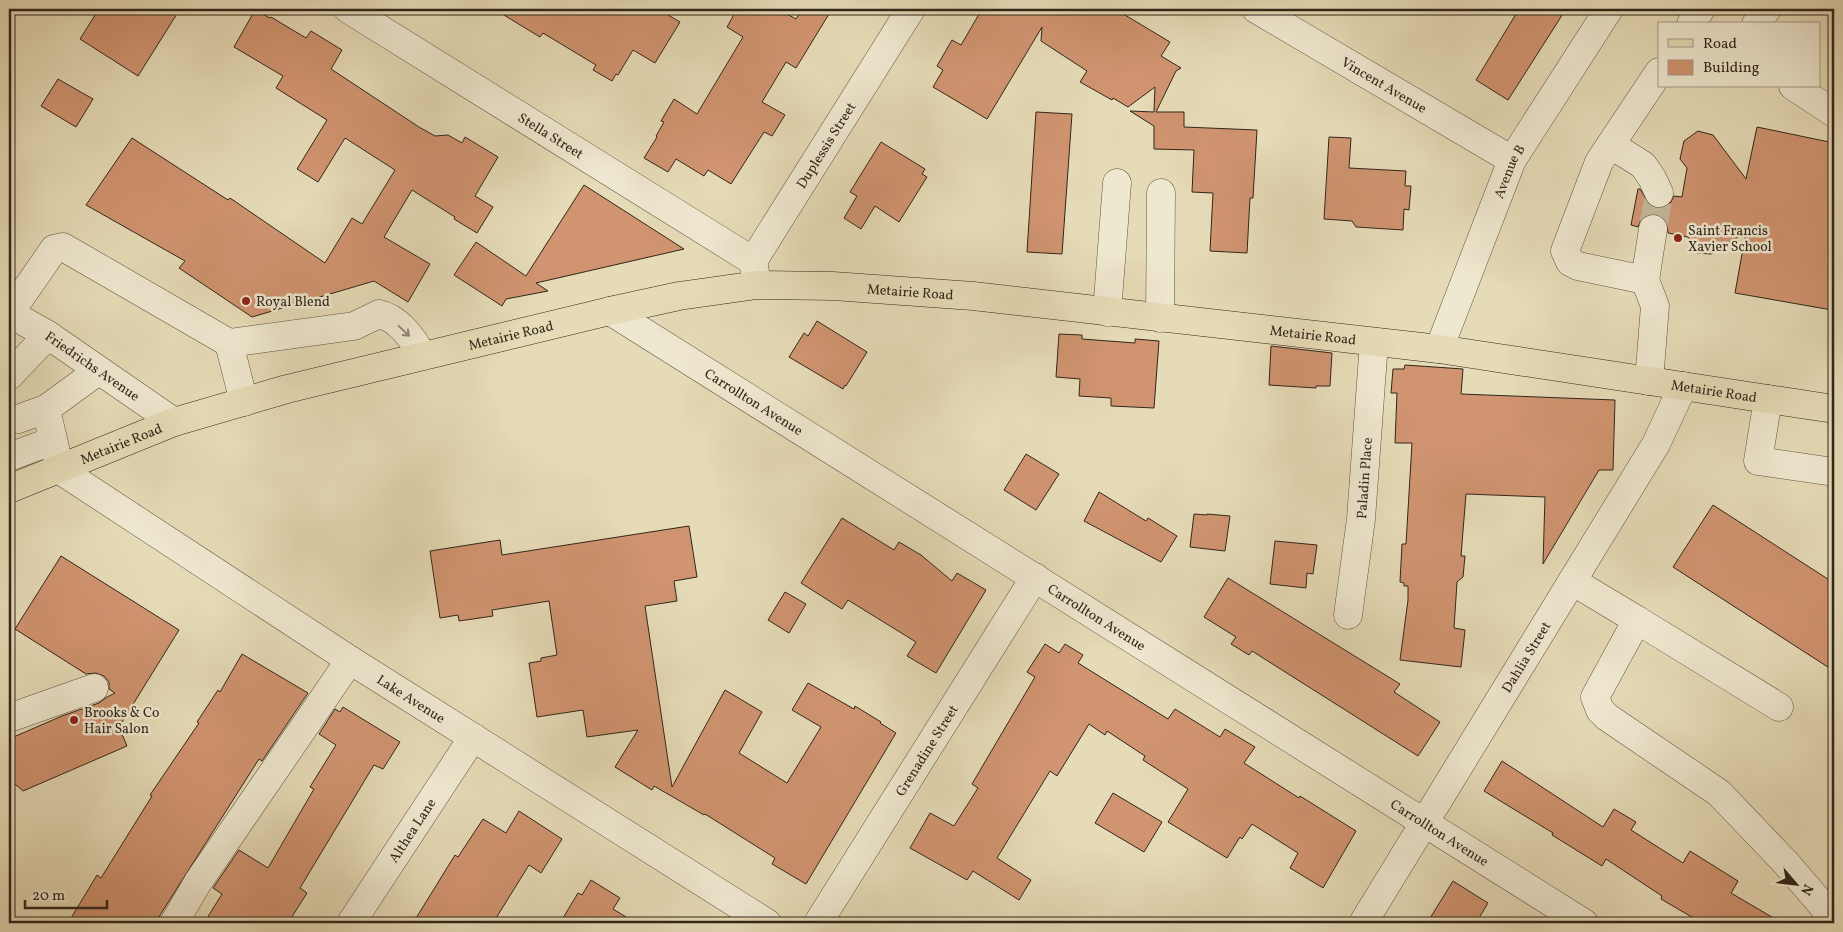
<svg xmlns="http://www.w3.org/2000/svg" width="1843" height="932" font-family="Vollkorn,serif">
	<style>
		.building { fill: #d09470; stroke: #31261b }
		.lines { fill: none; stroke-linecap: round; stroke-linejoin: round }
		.minor-tunnel { stroke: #c2b798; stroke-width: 28; stroke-dasharray: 28 14; stroke-linecap: butt }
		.minor-casing { stroke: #5e5342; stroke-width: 29 }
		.major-casing { stroke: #31261b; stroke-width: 29 }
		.minor { stroke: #efe8d0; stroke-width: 28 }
		.major { stroke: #e6dbb7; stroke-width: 28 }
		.oneway { stroke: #908776 }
		.poi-dot { fill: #8f2418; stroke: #efe8d0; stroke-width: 2 }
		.labels { text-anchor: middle; stroke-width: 5; stroke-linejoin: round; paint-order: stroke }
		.street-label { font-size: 14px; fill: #31261b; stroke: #efe8d0 }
		.poi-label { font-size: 14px; fill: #31261b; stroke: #efe8d0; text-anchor: start }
	</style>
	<rect width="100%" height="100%" fill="#e6dbb7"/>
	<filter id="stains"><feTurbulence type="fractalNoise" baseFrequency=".004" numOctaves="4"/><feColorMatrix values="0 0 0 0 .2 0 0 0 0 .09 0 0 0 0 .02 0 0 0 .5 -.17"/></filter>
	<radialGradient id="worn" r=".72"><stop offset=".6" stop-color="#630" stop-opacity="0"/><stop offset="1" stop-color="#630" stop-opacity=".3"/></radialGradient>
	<!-- building -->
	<path class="building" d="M99 9H180L138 76 80 39Z
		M494 9H658L680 22 655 63 633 50 618 75 616 74 612 81 593 70 596 65 543 33 540 37Z
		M737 9H778L796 19 802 9H832L796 68 786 62 762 102 785 115 772 136 764 132 731 184 708 170 704 176 676 159 668 172 644 158 657 137 656 136 664 122 661 121 674 99 697 114 743 37 727 27Z
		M982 9H1115L1170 42 1161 56 1181 68 1176 71 1156 112H1184V127L1257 130 1253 198H1250L1247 253 1210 251 1213 193 1192 192 1194 150 1154 149V126L1130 111 1154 112 1155 87 1128 107 1113 98 1112 100 1080 82 1087 71 1041 41 1042 27 987 119 933 87 943 70 937 66 952 40 961 45Z
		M1519 9H1566L1508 100 1476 80Z
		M255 10 270 18 271 17 306 38 311 31 342 50 331 69 419 127 435 136 448 135 462 143 465 137 498 157 475 196 493 207 477 233 454 219 455 217 412 190 384 237 430 264 408 302 374 281 252 317 179 268 185 261 86 205 132 138 228 200 230 198 325 263 352 218 362 224 395 170 345 138 318 182 297 169 327 120 276 88 283 76 234 47Z
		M58 79 93 99 76 127 41 106Z
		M1036 112 1072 114 1062 254 1027 252Z
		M1757 127 1834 143V295L1832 310 1735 293 1746 232 1711 254 1697 253 1688 237 1668 233 1667 223 1662 217 1656 214 1647 215 1641 220 1638 227 1631 225 1638 189H1640L1650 205 1657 208 1666 207 1671 202 1674 196 1682 197 1687 168 1680 159 1684 141 1698 131 1713 135 1746 179Z
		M1329 137 1351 138 1349 168 1406 171 1405 186H1411L1409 210 1404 209 1403 230 1356 227 1352 221 1324 219Z
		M881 142 925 169 922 174 927 177 899 222 875 206 861 229 844 218 857 196 850 192Z
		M584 185 684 249 536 283 548 291 506 299 502 306 454 275 476 242 526 276Z
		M817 321 867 352 846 386 845 385 843 389 789 357 804 333 808 336Z
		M1059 334 1082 335V339L1135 343V339L1159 341 1154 408 1111 406V398L1079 396 1080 379 1056 377Z
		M1271 346 1332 353 1330 386H1316V388L1269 385Z
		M1405 365 1463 369 1461 394 1615 400 1613 470H1599L1543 564 1545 497 1466 494 1461 556H1465L1463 577 1457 582 1454 628 1465 630 1461 667 1400 660 1408 600V586H1404V583L1400 582 1402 544H1406L1412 443H1395L1397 393H1391L1393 369H1404Z
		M1026 454 1059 474 1036 510 1004 490Z
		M1099 492 1146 521 1148 518 1177 536 1161 562 1084 521Z
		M1713 505 1834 583V671L1673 567Z
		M1194 514 1207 515V514L1230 516 1225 551 1190 547Z
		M842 518 894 550 899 542 921 555 952 581 957 573 986 590 936 673 907 656 916 642 848 600 842 609 801 583Z
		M689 526 697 577 674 581 677 601 645 606 672 787 725 690 762 712 739 753 787 783 821 727 792 710 808 683 854 709 855 706 881 722 880 723 896 733 806 884 772 864 775 858 705 814 704 815 654 786 652 790 615 767 638 730 587 737 583 710 537 717 529 663 541 661V658L557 655 549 601 492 610 493 616 459 621 458 615 440 618 430 551 500 540 502 555Z
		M1275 541 1317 545 1313 574 1307 573 1306 588 1270 584Z
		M61 556 179 630 119 727 127 746 23 791 9 779V739L62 716 99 703 107 697 115 693 109 689V682L104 676 96 673 86 674 15 629Z
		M1228 578 1400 684 1394 692 1440 722 1418 756 1252 651 1249 655 1231 644 1236 637 1204 617Z
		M785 592 806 604 789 633 768 620Z
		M1045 644 1059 653 1065 644 1083 655 1078 663 1168 719 1175 709 1220 737 1225 729 1255 747 1244 763 1299 798 1300 796 1356 831 1323 888 1290 868 1298 853 1252 824 1242 839 1240 837 1227 858 1168 822 1188 789 1143 760 1145 756 1107 731 1105 735 1089 724 1057 776 1050 771 997 858 1031 880 1019 900 973 871 967 880 910 848 930 813 954 826 978 788 972 784 1035 677 1027 672Z
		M242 654 308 693 262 761 259 759 155 923H68L97 875 101 878 152 796 150 795 199 723 197 722 218 690 220 692Z
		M343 707 400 742 383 769 374 765 300 888 307 893 288 923H204L222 894 213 888 239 850 268 868 314 789 310 787 336 745 319 734 335 709 340 712Z
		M1502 761 1603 827 1614 809 1636 822 1631 830 1683 863 1690 851 1738 881 1731 893 1782 923H1702L1661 899 1662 896 1606 859 1602 866 1552 835 1553 833 1484 791Z
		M1113 793 1162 822 1144 852 1095 823Z
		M519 811 562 839 541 873 529 865 493 923H413L455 855 458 857 483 819 506 833Z
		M591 880 620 898 613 909 636 923H560L578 893 582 895Z
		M1453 881 1488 903 1476 923H1427Z"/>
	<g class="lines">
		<!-- minor-tunnel -->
		<path class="minor-tunnel" d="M1653 229 1659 193"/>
		<defs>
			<g id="minor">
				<path id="s1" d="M348 9 753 261"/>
				<path id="s2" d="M1256 9 1512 160"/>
				<path d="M1691 24 1701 9"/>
				<path d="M1756 24 1767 9"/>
				<path d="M1793 86 1834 113"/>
				<path d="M1611 145 1643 165 1652 178 1659 193"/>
				<path id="s3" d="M756 278 753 261 911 9"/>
				<path d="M1645 280 1653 229"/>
				<path id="s4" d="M610 311 1584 923"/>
				<path d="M1107 312 1117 183"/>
				<path id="s5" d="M9 313 48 335 174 422"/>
				<path d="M9 314 54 249 63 247 229 343 244 402"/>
				<path d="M1160 318 1161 193"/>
				<path d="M229 343 354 326 379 314C398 318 414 339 422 356"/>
				<path id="s6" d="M1439 349 1512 160 1609 9"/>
				<path id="s7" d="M98 371 46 409 60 470 350 660 767 923"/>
				<path d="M9 376 48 335"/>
				<path d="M1649 381 1655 306 1645 280 1578 266 1570 262 1565 251 1599 162 1659 72"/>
				<path d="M1768 399 1758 461 1834 472"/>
				<path d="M18 419 46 409"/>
				<path d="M9 457 52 441"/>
				<path d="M1572 581 1637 620 1595 697 1600 710 1607 717 1719 793 1785 862 1828 912 1834 916"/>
				<path id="s8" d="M1348 615 1361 519 1374 342"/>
				<path d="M1637 620 1779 707"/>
				<path d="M9 718 94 688"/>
				<path d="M174 923 198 882 350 660"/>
				<path id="s9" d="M351 923 473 737"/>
				<path id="s10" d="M818 923 1035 577"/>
				<path id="s11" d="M1363 923 1656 444 1683 386"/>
			</g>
			<g id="major">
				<path id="s12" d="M9 489 174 422 287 389 610 311 679 296 757 285 833 286 973 296 1439 349 1834 409"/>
			</g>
		</defs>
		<!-- minor casing -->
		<use href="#minor" class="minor-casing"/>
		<!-- major casing -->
		<use href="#major" class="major-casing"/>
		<!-- minor -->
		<use href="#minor" class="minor"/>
		<!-- major -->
		<use href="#major" class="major"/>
	</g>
	<!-- one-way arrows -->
	<defs><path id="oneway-shaft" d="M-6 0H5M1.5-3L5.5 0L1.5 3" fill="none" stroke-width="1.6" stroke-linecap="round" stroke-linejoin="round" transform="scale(1.25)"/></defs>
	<use class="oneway" href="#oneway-shaft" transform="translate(404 331) rotate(43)"/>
	<!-- markers -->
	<g class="poi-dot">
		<circle cx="1678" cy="238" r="5"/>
		<circle cx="246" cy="301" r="5"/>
		<circle cx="74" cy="720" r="5"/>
	</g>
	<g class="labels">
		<!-- street labels -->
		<g class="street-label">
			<text dy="5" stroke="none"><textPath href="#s2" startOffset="149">Vincent Avenue</textPath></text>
			<text dy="5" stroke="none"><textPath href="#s1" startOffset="239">Stella Street</textPath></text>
			<text dy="5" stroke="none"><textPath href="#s3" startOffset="154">Duplessis Street</textPath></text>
			<text dy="5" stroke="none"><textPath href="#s6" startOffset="191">Avenue B</textPath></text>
			<text dy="5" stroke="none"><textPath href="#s12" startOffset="931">Metairie Road</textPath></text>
			<text dy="5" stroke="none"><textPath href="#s12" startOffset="526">Metairie Road</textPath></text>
			<text dy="5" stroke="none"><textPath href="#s12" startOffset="1336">Metairie Road</textPath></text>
			<text dy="5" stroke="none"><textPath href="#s5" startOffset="99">Friedrichs Avenue</textPath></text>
			<text dy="5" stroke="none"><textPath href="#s12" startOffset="1741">Metairie Road</textPath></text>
			<text dy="5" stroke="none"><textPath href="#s4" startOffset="170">Carrollton Avenue</textPath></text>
			<text dy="5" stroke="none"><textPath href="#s12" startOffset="121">Metairie Road</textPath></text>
			<text dy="5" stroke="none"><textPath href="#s8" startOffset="138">Paladin Place</textPath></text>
			<text dy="5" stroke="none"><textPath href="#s4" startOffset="575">Carrollton Avenue</textPath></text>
			<text dy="5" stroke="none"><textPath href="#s11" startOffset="312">Dahlia Street</textPath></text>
			<text dy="5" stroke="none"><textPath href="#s7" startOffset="546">Lake Avenue</textPath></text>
			<text dy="5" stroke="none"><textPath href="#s10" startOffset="204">Grenadine Street</textPath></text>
			<text dy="5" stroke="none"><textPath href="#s9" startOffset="111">Althea Lane</textPath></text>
			<text dy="5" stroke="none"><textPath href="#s4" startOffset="980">Carrollton Avenue</textPath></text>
		</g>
		<!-- poi labels -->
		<g class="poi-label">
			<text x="1688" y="235">Saint Francis<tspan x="1688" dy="16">Xavier School</tspan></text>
			<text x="256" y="306">Royal Blend</text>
			<text x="84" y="717">Brooks &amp; Co<tspan x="84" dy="16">Hair Salon</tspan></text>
		</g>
	</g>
	<!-- margin -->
	<rect width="1843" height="932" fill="none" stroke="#e6dbb7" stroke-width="30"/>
	<rect x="10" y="10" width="1823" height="912" fill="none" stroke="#31261b" stroke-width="2.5"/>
	<rect x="15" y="15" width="1813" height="902" fill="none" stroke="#31261b"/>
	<!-- legend -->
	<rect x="1658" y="22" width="162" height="65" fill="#efe8d0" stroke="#a39a88"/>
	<rect x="1668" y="39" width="25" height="8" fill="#e6dbb7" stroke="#a39a88"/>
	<text x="1703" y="48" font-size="15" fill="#31261b">Road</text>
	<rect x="1668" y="60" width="25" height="15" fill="#d09470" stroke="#a39a88"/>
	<text x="1703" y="72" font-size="15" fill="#31261b">Building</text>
	<!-- north arrow -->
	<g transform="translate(1796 884) rotate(118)" stroke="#efe8d0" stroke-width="4" paint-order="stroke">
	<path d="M0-4L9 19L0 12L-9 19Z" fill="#31261b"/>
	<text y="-8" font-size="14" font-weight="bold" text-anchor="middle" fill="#31261b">N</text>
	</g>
	<!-- scale -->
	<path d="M25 900v8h82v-8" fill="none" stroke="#31261b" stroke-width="2.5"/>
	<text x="32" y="900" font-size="15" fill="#31261b" stroke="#efe8d0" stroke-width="4" paint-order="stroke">20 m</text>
	<rect width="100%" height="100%" filter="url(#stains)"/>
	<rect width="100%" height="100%" fill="url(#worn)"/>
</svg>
